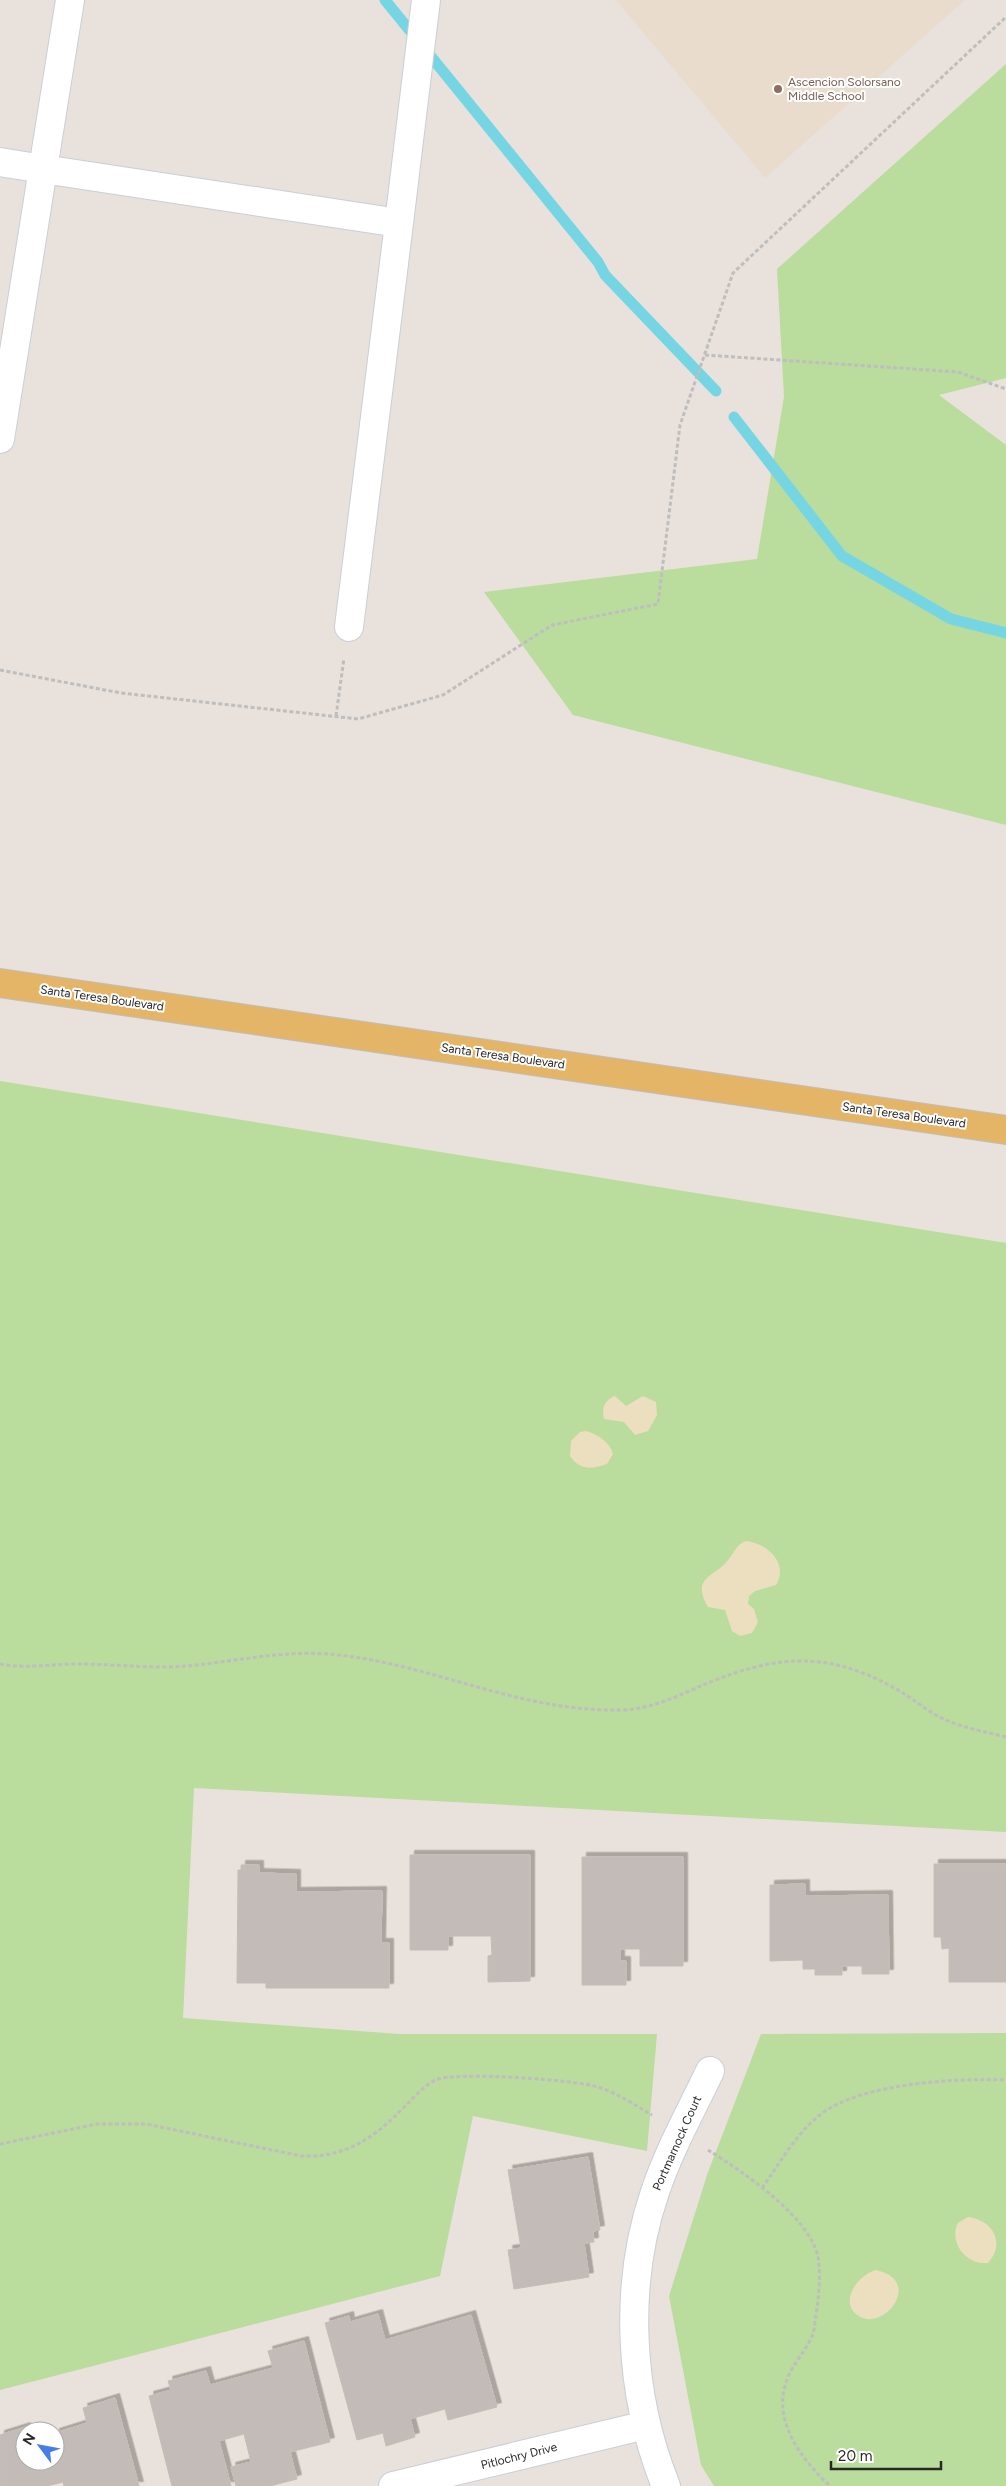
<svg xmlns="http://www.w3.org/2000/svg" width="1006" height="2486" font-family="Figtree,sans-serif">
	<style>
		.education { fill: #eadccc }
		.green { fill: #badc9c }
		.sand { fill: #ecdfc0 }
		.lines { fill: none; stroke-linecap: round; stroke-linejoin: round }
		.stream { stroke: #76d5e3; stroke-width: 11 }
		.building { fill: #c2bbb8; stroke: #c4bdb5; filter: url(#shadow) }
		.minor-casing { stroke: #c9ced9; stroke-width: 30 }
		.major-casing { stroke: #bebebe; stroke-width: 30 }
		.path { stroke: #bebebe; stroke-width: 3; stroke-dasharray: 4 2.5; stroke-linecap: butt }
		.minor { stroke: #fff; stroke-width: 28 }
		.major { stroke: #e4b566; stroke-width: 28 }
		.education-dot { fill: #8d6e63; stroke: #fff; stroke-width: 2 }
		.labels { text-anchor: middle; stroke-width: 4; stroke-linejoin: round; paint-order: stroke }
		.education-label { font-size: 12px; fill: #785e54; stroke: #fff; text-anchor: start }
		.street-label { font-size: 12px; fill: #282828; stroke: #fff }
	</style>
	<defs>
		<filter id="shadow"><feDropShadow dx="4.5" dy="-4.5" stdDeviation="0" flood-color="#0004"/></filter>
	</defs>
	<rect width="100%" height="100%" fill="#e9e1db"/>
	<!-- education -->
	<path class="education" d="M616 0H965L765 178Z"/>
	<!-- green -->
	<path class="green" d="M1006 64V378L939 395 1006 445V825L573 715 484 592 757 559 784 397 777 269Z
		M0 1081 1006 1243V1832L194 1788 183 2018 399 2034H657L647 2151 473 2116 440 2276 0 2390Z
		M1006 2033V2486H714L701 2465 669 2296 707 2175 761 2034Z"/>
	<!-- sand -->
	<path class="sand" d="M615 1396 626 1406 643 1396 656 1402 657 1415 648 1431 635 1435 624 1422 604 1419C601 1408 605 1400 615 1396Z
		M586 1431C597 1434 610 1442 613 1454L607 1464C592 1469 580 1471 570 1456L571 1441 580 1432Z
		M747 1541C768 1544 789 1564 776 1585L755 1591 749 1596 748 1604 754 1609 758 1622 752 1633 740 1636 732 1631 725 1610 708 1607C690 1576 716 1577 728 1560 735 1552 737 1543 747 1541Z
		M968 2217C993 2220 1006 2243 988 2263 967 2265 948 2243 958 2223Z
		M876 2270C926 2281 881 2336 856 2314 839 2299 860 2274 876 2270Z"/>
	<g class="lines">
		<!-- stream -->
		<path class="stream" d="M385 0 598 262 605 275 716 391
			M734 417 842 556 951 619 1006 633"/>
	</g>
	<!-- building -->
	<path class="building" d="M410 1855H530V1981L488 1982V1956L492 1955 491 1936H448V1950H410Z
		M582 1857H683V1966H640V1949H620V1961H626V1985H582Z
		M934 1864H1006V1982H949V1948L942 1949 941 1937H934Z
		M241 1865H259V1873L296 1874V1892L382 1891 381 1943H389V1988H266V1983H237L238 1870H241Z
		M805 1884V1896L888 1895 889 1974H862V1966H842V1975H815V1969H803V1960L770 1961V1885Z
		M588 2157 600 2230 593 2231 594 2242 584 2243 589 2277 514 2289 508 2250 521 2248 508 2170Z
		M378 2314 385 2340 471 2315 497 2407 448 2420 445 2409 410 2419 415 2437 386 2446 383 2433 357 2440 325 2323 349 2316 350 2322Z
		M304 2341 330 2442 290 2452 297 2479 270 2486H236L231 2467 251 2462 244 2434 219 2441 231 2486H172L149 2396 171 2390 168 2381 206 2371 210 2385 273 2368 268 2351Z
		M115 2398 139 2486H64L63 2482 47 2486H0V2435L26 2427 25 2461H55V2433L87 2423 83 2408Z"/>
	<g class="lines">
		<defs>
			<path id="minor" d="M0 162 43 169 70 0
				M399 223 426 0
				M0 439 43 169 399 223 349 627
				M393 2486 646 2425
				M666 2486C629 2395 623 2285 655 2192 669 2150 691 2111 710 2071"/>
			<path id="major" d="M0 983 1006 1130"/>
		</defs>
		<!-- minor casing -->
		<use href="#minor" class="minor-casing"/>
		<!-- major casing -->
		<use href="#major" class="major-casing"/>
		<!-- path -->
		<path class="path" d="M705 355 958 372 1006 389
			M0 670 121 693 358 719 443 695 552 625 658 604 680 425 733 273 1006 17
			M336 716 344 658
			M0 1664C26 1669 51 1664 78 1664 114 1664 152 1669 187 1666 238 1661 287 1649 338 1655 433 1665 521 1712 619 1710 649 1710 676 1697 703 1685 739 1670 779 1657 819 1662 849 1665 881 1679 906 1695 919 1703 931 1714 946 1720 964 1728 986 1732 1006 1737
			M0 2144 97 2124H146L301 2156C343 2158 372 2140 401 2110 412 2100 422 2087 435 2080 455 2071 575 2080 598 2087 617 2093 635 2105 652 2115
			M708 2150C742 2171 810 2217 818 2257 822 2280 817 2307 814 2330 809 2348 795 2360 788 2377 770 2419 801 2459 830 2486
			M762 2188C780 2163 797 2132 821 2114 862 2083 956 2078 1006 2080"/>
		<!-- minor -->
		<use href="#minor" class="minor"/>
		<!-- major -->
		<use href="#major" class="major"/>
	</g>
	<!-- markers -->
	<circle class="education-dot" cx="778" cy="89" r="5"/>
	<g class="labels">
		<!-- education labels -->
		<g class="education-label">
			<text x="788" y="86">Ascencion Solorsano<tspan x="788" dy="14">Middle School</tspan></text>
		</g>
		<!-- street labels -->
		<g class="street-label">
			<text transform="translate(102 998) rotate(8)" y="4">Santa Teresa Boulevard</text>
			<text transform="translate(503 1056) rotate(8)" y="4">Santa Teresa Boulevard</text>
			<text transform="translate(904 1115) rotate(8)" y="4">Santa Teresa Boulevard</text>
			<text transform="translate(677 2143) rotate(-66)" y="4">Portmarnock Court</text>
			<text transform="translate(519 2456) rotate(-14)" y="4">Pitlochry Drive</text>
		</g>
	</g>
	<!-- north arrow -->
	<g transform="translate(40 2446) rotate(302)"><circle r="24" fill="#ffffff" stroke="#a9a9a9"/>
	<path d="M0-4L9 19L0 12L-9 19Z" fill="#487ce9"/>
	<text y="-8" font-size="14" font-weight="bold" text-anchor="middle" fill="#282828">N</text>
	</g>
	<!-- scale -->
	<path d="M831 2461v8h110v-8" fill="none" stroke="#282828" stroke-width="2.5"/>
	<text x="838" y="2461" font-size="15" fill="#282828" stroke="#ffffff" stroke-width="4" paint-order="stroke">20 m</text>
</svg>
